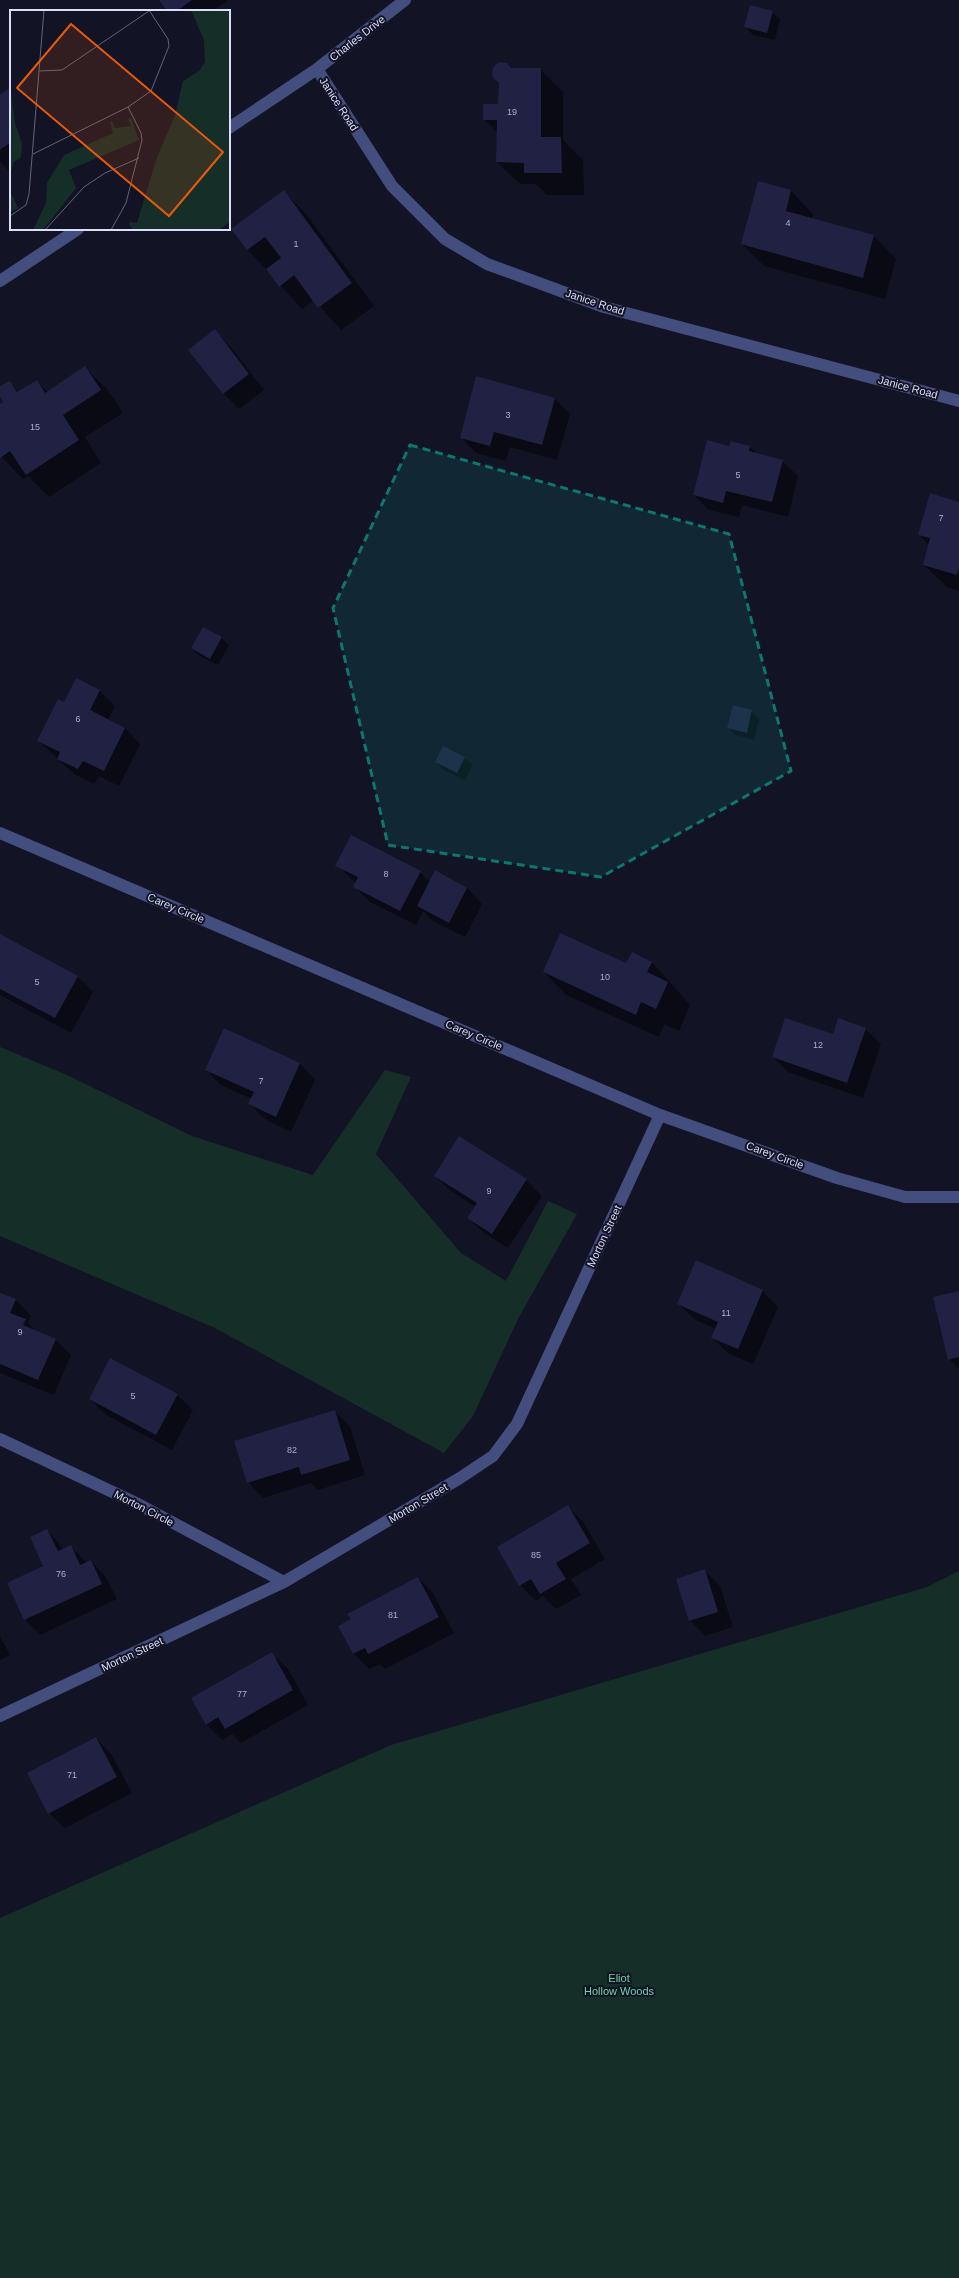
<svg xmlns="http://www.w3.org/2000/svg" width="959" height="2278" font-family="Helvetica,sans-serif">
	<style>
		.green { fill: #162e28 }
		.shadow { fill: #0007 }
		.building { fill: #212143 }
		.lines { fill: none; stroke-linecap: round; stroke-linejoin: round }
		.minor { stroke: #434e7e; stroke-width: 12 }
		.marked { fill: #0f766e; fill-opacity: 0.2; stroke: #0f766e; stroke-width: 3; stroke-dasharray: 8 5; stroke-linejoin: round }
		.labels { text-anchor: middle; stroke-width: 4; stroke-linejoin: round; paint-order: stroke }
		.number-label { font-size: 9px; fill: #acafcc }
		.street-label { font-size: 11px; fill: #dbdefa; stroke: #121325 }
		.park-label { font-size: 11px; fill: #6fd2a4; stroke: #121325 }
		.inset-road { fill: none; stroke: #62647a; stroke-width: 1 }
		.view { fill: #e8590c; fill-opacity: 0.15; stroke: #e8590c; stroke-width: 2 }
		.inset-edge { fill: none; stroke: #dbdefa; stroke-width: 2 }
	</style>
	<rect width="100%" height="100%" fill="#121325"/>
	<!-- green -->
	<path class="green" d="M0 1047 67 1075 192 1136 313 1175 385 1070 411 1077 376 1154 461 1253 506 1281 548 1201 577 1214 518 1319 473 1416 444 1453 215 1328 0 1236Z
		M959 1571V2278H0V1918L391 1745 927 1587Z"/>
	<!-- shadow -->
	<path class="shadow" d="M160 0H228L213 11H169Z
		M772 12 780 19 775 40 753 35 746 27Z
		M507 64 512 69H540L563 92V140L583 160 584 195H547L536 184H520L497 162V132L484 119 499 105Z
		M11 88V168L8 170 0 161V96Z
		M759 182 791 191 813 214 812 219 874 236 896 259 885 299 764 266 742 244Z
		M284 192 306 214 374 306 341 330 314 300 302 309 248 250 233 229Z
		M214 331 230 346 264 390 239 409 224 394 190 350Z
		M85 368 108 390 123 413 85 437 101 463 49 497 28 476 23 479 0 455V405L5 402 0 395V388L9 382 19 392 36 381 48 392Z
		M554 398 570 414 557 460 510 447 506 461 476 453 461 437Z
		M730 447H750L758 454 782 461 798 476 788 517 742 505 739 517 709 510 694 495Z
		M959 503V591L947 587 924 565 929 545 919 535Z
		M221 638 229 645 218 665 200 656 192 648Z
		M77 679 100 691 115 706 108 720 125 728 140 744 119 786 99 776 94 784 74 774 39 741 65 704Z
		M751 711 759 718 754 740 736 735 729 728Z
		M464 758 472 765 465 780 444 770 436 762Z
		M337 865 420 872 430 882 467 888 482 904 465 937 433 921 423 911 416 925 370 902 354 886 356 883Z
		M0 935 78 977 93 992 71 1033 0 995Z
		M652 962 690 1005 679 1031 664 1024 659 1037 566 995 544 972Z
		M865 1029 881 1044 863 1098 788 1072 773 1057Z
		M300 1064 315 1080 291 1132 265 1119 249 1104 252 1099 221 1085 206 1070Z
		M435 1176 526 1180 542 1196 508 1248 484 1233 468 1218 476 1207 451 1191Z
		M696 1262 763 1291 778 1307 753 1364 728 1353 712 1338 716 1329 694 1319 679 1304Z
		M959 1292V1369L949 1359Z
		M0 1294 16 1300 31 1316 28 1323 37 1332 55 1339 71 1355 54 1395 0 1373Z
		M177 1395 193 1410 172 1450 106 1415 90 1399Z
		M335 1411 350 1427 365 1475 318 1490 311 1483 263 1498 248 1482Z
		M568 1506 583 1522 605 1559 571 1579 581 1595 556 1609 543 1596 536 1601 520 1585 498 1547Z
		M47 1530 64 1550 71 1547 87 1563 91 1561 106 1577 117 1599 40 1635 25 1619 44 1566Z
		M705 1571 720 1586 733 1627 705 1636 690 1620Z
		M418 1578 433 1593 454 1633 385 1669 380 1664 369 1669 353 1653Z
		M0 1636 10 1655 0 1660Z
		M272 1654 288 1669 308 1705 241 1743 232 1734 222 1740 206 1724Z
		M96 1738 111 1754 132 1793 65 1828 49 1813Z"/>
	<!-- building -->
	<path class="building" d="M159 0H192L177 11H167Z
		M750 5 773 11 767 33 744 27Z
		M499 62 507 63 511 68H541V137H561L562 173H524V163L496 162 497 120H483V104H498L499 83 494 79 492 74 493 68Z
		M11 87V142L0 150V95Z
		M758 181 791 190 786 211 874 235 863 278 741 244Z
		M284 190 352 283 318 308 294 275 279 287 266 269 281 258 265 237 247 250 231 229Z
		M215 329 249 374 223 394 188 350Z
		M85 366 101 390 63 415 79 440 26 475 10 451 0 458V404L3 402 0 397V386L10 381 17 392 37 380 45 393Z
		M476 376 555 398 542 445 494 432 490 446 460 438Z
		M707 440 729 446 731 441 750 446 749 451 783 460 772 502 726 491 723 503 693 495Z
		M930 493 959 502V568L957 575 923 565 930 538 918 535Z
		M203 627 222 637 210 659 191 648Z
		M76 678 100 690 90 710 125 728 104 771 83 761 78 769 57 759 60 752 37 741 58 699 64 702Z
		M733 705 752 710 747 733 727 728Z
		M443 746 465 757 457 773 435 762Z
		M351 835 421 871 400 911 353 887 358 877 335 866Z
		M435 870 467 888 449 923 417 906Z
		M560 933 626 963 632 952 652 962 647 972 668 982 656 1009 641 1002 636 1015 543 972Z
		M0 934 78 976 55 1018 0 989Z
		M785 1018 833 1034 838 1018 866 1028 847 1083 772 1057Z
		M224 1028 300 1063 276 1117 248 1104 254 1092 205 1070Z
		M459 1136 527 1179 492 1234 467 1218 477 1203 434 1176Z
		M696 1260 763 1290 738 1349 711 1338 718 1322 677 1304Z
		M959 1291V1357L948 1360 933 1297Z
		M0 1293 16 1299 10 1313 26 1319 23 1325 56 1339 38 1380 0 1364Z
		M110 1358 178 1394 156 1435 89 1399Z
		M335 1410 350 1460 301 1475 299 1467 247 1483 234 1441Z
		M568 1505 590 1543 556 1563 566 1579 540 1594 531 1579 519 1586 497 1547Z
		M47 1529 58 1551 71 1545 80 1565 91 1560 102 1584 24 1620 7 1583 43 1566 30 1537Z
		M705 1569 718 1612 689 1621 676 1579Z
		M418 1577 439 1617 368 1654 365 1648 353 1654 338 1626 351 1619 347 1614Z
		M272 1652 293 1690 225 1729 218 1717 206 1725 191 1698Z
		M96 1737 117 1777 48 1814 27 1773Z"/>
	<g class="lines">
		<!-- minor -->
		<path class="minor" d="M317 69 392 186 445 239 487 264 604 307 959 401
			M229 128 317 69 405 0
			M0 281 78 229
			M0 833 660 1115 837 1178 905 1197H959
			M0 1439 138 1504 284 1582
			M0 1716 284 1582 460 1478 493 1456 517 1424 660 1115"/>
	</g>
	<!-- marked area -->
	<path class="marked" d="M410 445 729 534 791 771 601 877 388 845 333 608Z"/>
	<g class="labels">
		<!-- number labels -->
		<g class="number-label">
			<text x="512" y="115">19</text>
			<text x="788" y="226">4</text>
			<text x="296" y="247">1</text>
			<text x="508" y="418">3</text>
			<text x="35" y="430">15</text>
			<text x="738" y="478">5</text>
			<text x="941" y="521">7</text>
			<text x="78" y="722">6</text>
			<text x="386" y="877">8</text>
			<text x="605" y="980">10</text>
			<text x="37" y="985">5</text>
			<text x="818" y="1048">12</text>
			<text x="261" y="1084">7</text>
			<text x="489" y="1194">9</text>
			<text x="726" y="1316">11</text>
			<text x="20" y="1335">9</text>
			<text x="133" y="1399">5</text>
			<text x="292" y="1453">82</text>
			<text x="536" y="1558">85</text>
			<text x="61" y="1577">76</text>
			<text x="393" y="1618">81</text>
			<text x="242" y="1697">77</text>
			<text x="72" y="1778">71</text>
		</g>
		<!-- street labels -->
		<g class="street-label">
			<text transform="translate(357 38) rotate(-38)" y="4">Charles Drive</text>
			<text transform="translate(339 104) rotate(57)" y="4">Janice Road</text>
			<text transform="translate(595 302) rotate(18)" y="4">Janice Road</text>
			<text transform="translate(908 387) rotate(15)" y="4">Janice Road</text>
			<text transform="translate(176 908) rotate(23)" y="4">Carey Circle</text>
			<text transform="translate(474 1035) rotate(23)" y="4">Carey Circle</text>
			<text transform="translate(775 1155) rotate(20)" y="4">Carey Circle</text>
			<text transform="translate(604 1236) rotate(-65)" y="4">Morton Street</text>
			<text transform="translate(418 1503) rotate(-31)" y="4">Morton Street</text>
			<text transform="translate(144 1508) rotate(27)" y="4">Morton Circle</text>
			<text transform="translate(132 1654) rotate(-25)" y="4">Morton Street</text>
		</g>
		<!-- park labels -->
		<g class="park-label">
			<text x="619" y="1982">Eliot<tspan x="619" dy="13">Hollow Woods</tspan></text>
		</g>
	</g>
	<!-- overview -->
	<g transform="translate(10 10)">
		<rect width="220" height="220" fill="#121325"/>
		<path d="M181 0H220V212L208 220H123L119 214 120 212 127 213 146 150 165 105 173 71 189 61 195 52 194 30ZM0 74 5 113 12 134 11 147 3 153 0 168ZM121 108 129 130 59 160 66 178 33 220H23L36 193 37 173 54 145 103 123 100 112 102 111 105 118 121 116 118 109ZM0 181 8 198 0 202Z" fill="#162e28"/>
		<path class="inset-road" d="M29 61 52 60 139 1M23 144 118 97 141 81 159 36 158 29 139 0M0 206 16 195 19 184 34 0M35 220 74 177 95 163 129 148M101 220 116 193 132 130 131 123 118 97"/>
		<path class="view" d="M61 14 213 142 159 206 7 78Z"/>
		<rect width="220" height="220" class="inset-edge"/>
	</g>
</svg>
